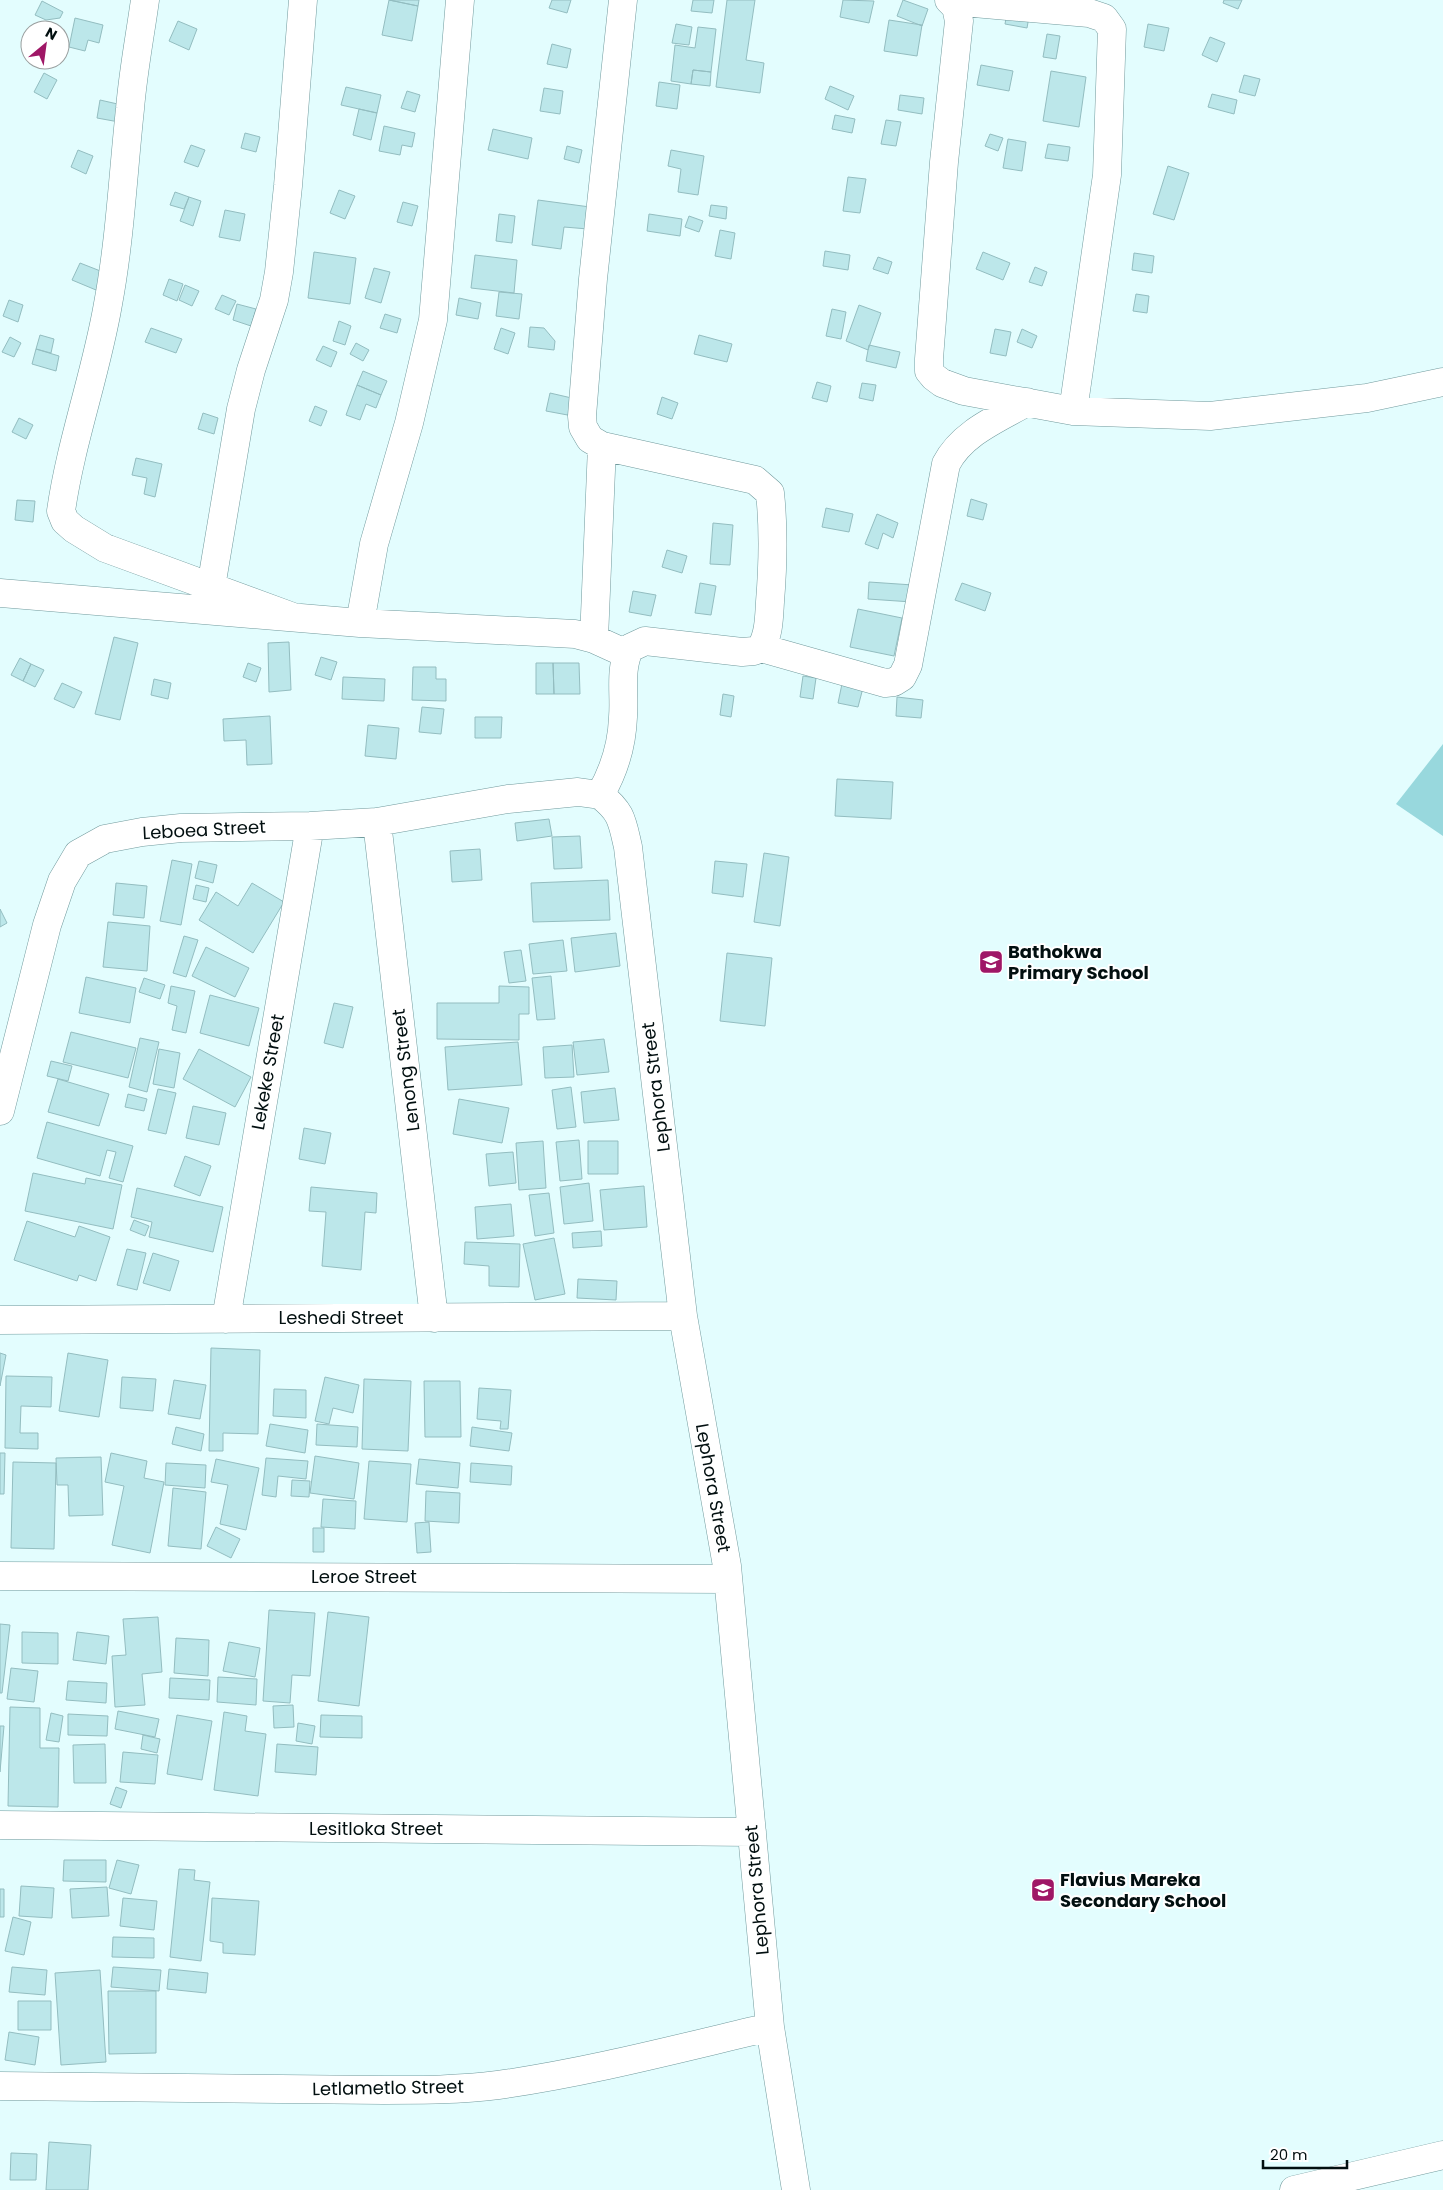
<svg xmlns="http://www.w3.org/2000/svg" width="1443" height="2190" font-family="Poppins,sans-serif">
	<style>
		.green { fill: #98d8dd }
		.building { fill: #bce7ea; stroke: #93bdc0 }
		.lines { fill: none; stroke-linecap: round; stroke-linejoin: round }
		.minor-casing { stroke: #719a9d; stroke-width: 29 }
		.tertiary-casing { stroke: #719a9d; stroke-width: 29 }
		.minor { stroke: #fff; stroke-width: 28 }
		.tertiary { stroke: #fff; stroke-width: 28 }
		.labels { text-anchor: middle; stroke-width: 4; stroke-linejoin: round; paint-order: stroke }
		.street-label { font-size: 18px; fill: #020f10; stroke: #fff }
		.poi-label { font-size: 18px; font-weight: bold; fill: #020f10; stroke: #fff; text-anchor: start }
	</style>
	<rect width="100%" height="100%" fill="#e3fdfe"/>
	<!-- green -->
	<path class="green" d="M1443 744V836L1396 804Z"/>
	<!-- building -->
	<path class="building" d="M389 0H419L418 6Z
		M389 0 418 6 412 41 382 35Z
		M552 0H571L567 13 549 8Z
		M693 0H714L712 13 691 11Z
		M727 0H755L746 60 764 63 760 93 716 87Z
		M843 0 874 1 869 23 840 17Z
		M903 0 928 9 922 26 897 16Z
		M1224 0H1242L1238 9 1223 3Z
		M42 1 63 12 60 18 46 20 35 15Z
		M1008 7 1030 11 1027 28 1005 24Z
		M75 18 103 25 99 43 88 40 85 51 69 47Z
		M889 20 922 25 917 56 884 51Z
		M178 21 197 29 189 50 169 41Z
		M676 24 692 27 689 45 672 43Z
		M1148 24 1169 28 1164 51 1144 47Z
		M698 27 716 29 711 72 693 70 691 84 671 81 675 45 695 48Z
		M1047 34 1060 36 1056 59 1043 57Z
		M1210 37 1225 43 1217 62 1202 55Z
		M552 44 571 49 567 68 547 64Z
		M981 65 1013 71 1009 91 977 85Z
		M693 70 711 72 710 86 691 84Z
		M1051 71 1086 77 1079 127 1043 121Z
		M44 73 57 80 47 99 34 92Z
		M1244 75 1260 79 1255 96 1239 92Z
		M659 82 680 85 677 109 656 106Z
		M830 86 854 96 848 110 825 99Z
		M346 87 381 95 377 113 341 105Z
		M544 88 563 91 560 114 540 111Z
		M407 91 420 95 415 112 401 108Z
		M1212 94 1237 100 1234 114 1208 107Z
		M900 95 924 98 922 114 898 110Z
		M100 100 122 105 119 122 97 118Z
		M359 109 377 113 371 140 353 135Z
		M835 115 855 119 852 133 832 129Z
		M886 120 901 122 896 146 881 144Z
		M384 126 415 133 412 147 402 145 400 155 379 151Z
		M493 129 532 138 528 159 488 150Z
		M245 133 260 137 256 152 241 148Z
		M990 134 1003 138 998 151 985 146Z
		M1008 139 1026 142 1022 171 1003 168Z
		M1048 144 1070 147 1068 161 1045 158Z
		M191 145 205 150 198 167 184 162Z
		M567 146 582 150 579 163 564 159Z
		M78 150 93 156 86 174 71 167Z
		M671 150 704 156 698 195 678 192 681 169 668 166Z
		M1168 166 1189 173 1174 220 1153 214Z
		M848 177 866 179 860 213 843 211Z
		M339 190 355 196 345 219 330 213Z
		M175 192 189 197 184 209 170 205Z
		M189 197 201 201 193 226 180 221Z
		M538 200 590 207 588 229 564 227 561 249 532 245Z
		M403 202 418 206 412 226 397 222Z
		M711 205 727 207 726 219 709 216Z
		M225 210 245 214 240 241 219 237Z
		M499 214 515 216 512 243 496 241Z
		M649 214 682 219 680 236 647 231Z
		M689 216 703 221 699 232 685 227Z
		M720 230 735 233 731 259 715 256Z
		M825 251 850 255 848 270 823 266Z
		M314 252 356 258 350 304 308 298Z
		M983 252 1010 263 1003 280 976 269Z
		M1134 253 1154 256 1152 273 1132 270Z
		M475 255 517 260 514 293 471 288Z
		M878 257 892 262 888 274 873 269Z
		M80 263 103 272 96 290 72 280Z
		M1035 267 1047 272 1042 286 1029 282Z
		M374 268 390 272 381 303 365 298Z
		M169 279 183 284 177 301 163 295Z
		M185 285 199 291 192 306 179 300Z
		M499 292 522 294 519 319 496 316Z
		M1136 294 1149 296 1147 313 1133 311Z
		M222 295 236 301 229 315 215 309Z
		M459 298 481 303 478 319 456 315Z
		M9 300 23 305 18 322 3 316Z
		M237 304 256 309 251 326 233 320Z
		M859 305 881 313 868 350 846 341Z
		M832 309 846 312 841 339 826 336Z
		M385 314 401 319 397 333 380 328Z
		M339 321 351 326 345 345 333 341Z
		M530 327 544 328 555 341 554 350 528 347Z
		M151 328 182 339 176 353 145 342Z
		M501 328 515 333 508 354 494 349Z
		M995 329 1011 332 1006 356 990 353Z
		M1022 329 1037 336 1032 348 1017 342Z
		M40 335 54 339 51 353 36 349Z
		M699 335 732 344 727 362 694 354Z
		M10 337 21 343 14 357 2 352Z
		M356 343 369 350 363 361 350 354Z
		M869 345 900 352 896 368 866 361Z
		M323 346 337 352 331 367 316 360Z
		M36 349 59 356 56 371 32 364Z
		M363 371 387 381 381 395 357 385Z
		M817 382 831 386 827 402 812 398Z
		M862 383 876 385 873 401 859 398Z
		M357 385 381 395 376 408 366 404 360 420 346 415Z
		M550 393 576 399 573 416 546 411Z
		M662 397 678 403 672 419 657 414Z
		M315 406 327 411 321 426 309 421Z
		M203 413 218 418 214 434 198 429Z
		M19 418 33 425 26 439 12 432Z
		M136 458 162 464 155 497 144 494 147 478 132 475Z
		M971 499 987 504 983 520 967 516Z
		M17 500 35 501 33 522 15 520Z
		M826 508 853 514 849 532 822 527Z
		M877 514 898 523 893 538 883 533 878 549 865 544Z
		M713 523 733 525 730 565 710 564Z
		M667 550 687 556 682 573 662 567Z
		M869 582 913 585 912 602 868 599Z
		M700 583 716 586 711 615 695 613Z
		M962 583 991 593 985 611 955 600Z
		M633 591 656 595 651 616 629 612Z
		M858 609 902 618 894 656 850 647Z
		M114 637 138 643 120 720 95 714Z
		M289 642 291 690 269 692 268 643Z
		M321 657 337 662 331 680 315 675Z
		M20 658 31 664 23 681 11 675Z
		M248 663 261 668 256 682 243 677Z
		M536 663H553L554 694H536Z
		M553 663H579L580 694H554Z
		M31 664 44 670 35 687 23 681Z
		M413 667H436V679H446V701L412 700Z
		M803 676 816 678 813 699 800 697Z
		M343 677 385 679 384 701 342 699Z
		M154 679 171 683 168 699 151 695Z
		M843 679 864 684 858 707 838 703Z
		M62 683 82 692 74 708 54 699Z
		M723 694 734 696 731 717 720 715Z
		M897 697 923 700 921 718 896 716Z
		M422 707 444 709 441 734 419 732Z
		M270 716 272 764 247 765 246 740 224 741 223 719Z
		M475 717H502L501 738H475Z
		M368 725 399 728 396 759 365 756Z
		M837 779 893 782 891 819 835 816Z
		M549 819 552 836 517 841 515 823Z
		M580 836 582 868 554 869 552 837Z
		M480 849 482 880 452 882 450 851Z
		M764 853 789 857 780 926 754 922Z
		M172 860 192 864 181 925 160 921Z
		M199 861 217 865 213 883 195 878Z
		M715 861 747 864 743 897 712 893Z
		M608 880 610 920 533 922 531 883Z
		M116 883 147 886 144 918 113 915Z
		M252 883 284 902 253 953 199 920 216 892 238 906Z
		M196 885 209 888 206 902 193 899Z
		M0 909 7 923 0 927Z
		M108 922 150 926 147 971 103 967Z
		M616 933 620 966 575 972 571 938Z
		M184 936 198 940 186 977 173 973Z
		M563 940 567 971 533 974 529 944Z
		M206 947 249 968 235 997 192 976Z
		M521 950 526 981 509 983 504 952Z
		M727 953 772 958 765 1026 720 1021Z
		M551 976 555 1019 537 1020 532 978Z
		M86 977 136 988 130 1023 79 1013Z
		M144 978 165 985 160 999 139 992Z
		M171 986 195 991 186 1033 172 1030 177 1006 168 1003Z
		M499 986 529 987V1014H519V1040L437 1039V1003H499Z
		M210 995 259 1008 249 1046 200 1033Z
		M334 1003 353 1007 343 1048 324 1043Z
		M71 1032 136 1048 128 1078 63 1062Z
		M140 1038 159 1042 147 1092 129 1087Z
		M604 1039 609 1072 577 1075 573 1042Z
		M518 1042 522 1085 448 1090 445 1047Z
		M572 1045 574 1077 545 1078 543 1047Z
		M159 1049 180 1053 174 1088 153 1084Z
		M199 1049 251 1077 235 1107 183 1079Z
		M51 1061 72 1066 68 1081 47 1076Z
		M58 1079 109 1094 99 1126 48 1112Z
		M571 1087 576 1127 557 1129 552 1090Z
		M615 1088 619 1120 584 1123 581 1092Z
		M158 1089 176 1093 166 1134 148 1130Z
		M128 1094 147 1099 144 1111 125 1107Z
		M459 1099 509 1108 502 1143 453 1134Z
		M193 1106 226 1113 219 1145 186 1138Z
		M47 1122 133 1146 123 1182 109 1178 116 1152 107 1150 100 1176 37 1158Z
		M304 1128 331 1133 325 1164 299 1159Z
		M579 1140 582 1179 560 1181 556 1142Z
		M543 1141 546 1188 519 1190 516 1143Z
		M588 1141H618V1174H588Z
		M513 1152 516 1183 489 1186 486 1154Z
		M185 1156 211 1166 200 1196 174 1186Z
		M33 1173 85 1184 86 1178 122 1185 113 1229 25 1211Z
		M589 1183 593 1221 564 1224 560 1187Z
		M644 1186 647 1227 604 1230 600 1190Z
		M311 1187 377 1193 376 1213 365 1212 361 1270 322 1266 326 1212 309 1211Z
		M137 1188 223 1207 213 1252 149 1237 152 1222 131 1217Z
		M549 1193 554 1233 535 1236 529 1195Z
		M511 1204 514 1236 477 1239 475 1207Z
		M134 1220 149 1226 145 1236 130 1230Z
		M27 1221 75 1237 79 1226 110 1237 96 1281 79 1275 77 1281 14 1260Z
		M601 1231 602 1246 573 1248 572 1233Z
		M554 1238 565 1294 535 1300 523 1244Z
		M465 1242 520 1244 519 1287 489 1286V1266L464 1264Z
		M127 1249 146 1253 137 1290 117 1285Z
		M153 1253 179 1261 170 1291 143 1283Z
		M578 1279 617 1281 616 1300 577 1298Z
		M211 1348 260 1350 258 1434 223 1433V1451H209Z
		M0 1353 6 1355 0 1386Z
		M68 1353 108 1360 99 1417 59 1411Z
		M6 1376 52 1377 51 1407 21 1406 20 1433H38V1449L5 1448Z
		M122 1377 156 1379 153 1411 120 1408Z
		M325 1377 359 1385 353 1413 333 1408 329 1424 315 1421Z
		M364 1379 411 1381 408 1451 362 1449Z
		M174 1380 206 1385 200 1419 168 1414Z
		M424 1381H460L461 1437H425Z
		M479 1388 511 1390 508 1429H500L501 1421 477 1419Z
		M274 1389 306 1390V1418L273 1416Z
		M270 1424 308 1430 305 1453 266 1446Z
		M317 1424 358 1427 357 1447 316 1445Z
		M176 1427 204 1434 201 1451 172 1444Z
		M472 1427 512 1433 509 1451 470 1446Z
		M0 1453H5L4 1494H0Z
		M111 1453 147 1461 144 1478 164 1482 150 1553 112 1545 124 1486 105 1482Z
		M315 1456 359 1463 354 1499 310 1493Z
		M101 1457 103 1515 69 1516 68 1485H57L56 1458Z
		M266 1458 308 1461 306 1479 278 1476 276 1497 262 1495Z
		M216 1459 259 1468 246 1530 220 1524 228 1485 211 1482Z
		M419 1459 460 1463 458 1488 416 1484Z
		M369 1461 411 1464 407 1522 364 1519Z
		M13 1462 56 1463 54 1549 11 1548Z
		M166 1463 206 1465 205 1488 165 1485Z
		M471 1463 512 1466 511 1485 470 1482Z
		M292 1480 310 1481 309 1497 291 1496Z
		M173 1488 206 1492 201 1549 168 1546Z
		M426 1491 460 1493 459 1523 425 1521Z
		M323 1499 356 1501 355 1529 321 1527Z
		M429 1522 431 1552 417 1553 415 1523Z
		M216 1527 240 1539 231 1558 207 1546Z
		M313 1528H324V1552H313Z
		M269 1610 315 1613 310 1676 292 1675 290 1703 263 1701Z
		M328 1612 369 1617 359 1706 318 1701Z
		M158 1617 162 1672 142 1674 145 1705 115 1707 112 1656 126 1655 123 1619Z
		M0 1624 10 1625 2 1693H0Z
		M22 1632 58 1633V1664L22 1663Z
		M77 1632 109 1636 106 1664 73 1660Z
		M176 1638 209 1640 208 1676 174 1673Z
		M229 1642 260 1648 255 1677 223 1671Z
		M11 1668 38 1671 34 1702 7 1699Z
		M218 1677 257 1679 256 1705 217 1702Z
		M170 1678 210 1680 209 1700 169 1698Z
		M68 1681 107 1683 106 1703 66 1700Z
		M293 1705 294 1727 274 1728 273 1706Z
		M10 1707 40 1708V1748H59L58 1807 8 1806Z
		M118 1711 159 1719 155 1737 115 1729Z
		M224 1712 247 1716 245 1731 266 1734 258 1796 214 1790Z
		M51 1713 63 1716 59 1742 46 1740Z
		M68 1714 108 1716 107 1736 68 1735Z
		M177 1715 212 1721 202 1780 167 1774Z
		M321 1715 362 1716V1738L320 1737Z
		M298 1723 315 1726 312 1744 296 1741Z
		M0 1726H4L0 1772Z
		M143 1735 160 1739 157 1753 141 1749Z
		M105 1744 106 1783H74L73 1745Z
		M277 1744 318 1747 316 1775 275 1772Z
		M123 1752 158 1755 155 1784 120 1782Z
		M116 1787 127 1791 121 1808 110 1804Z
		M64 1860H106V1882L63 1881Z
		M117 1860 139 1865 131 1894 109 1888Z
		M179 1869 195 1870 194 1880 210 1882 201 1961 170 1957Z
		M21 1886 54 1888 52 1918 19 1916Z
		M107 1887 109 1916 72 1918 70 1889Z
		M0 1889H4V1917H0Z
		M123 1898 157 1901 154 1930 120 1926Z
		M212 1898 259 1901 255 1955 223 1953V1943L210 1941Z
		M13 1917 31 1922 24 1955 5 1951Z
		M113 1937 154 1938V1958L112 1957Z
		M12 1967 47 1970 45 1995 9 1992Z
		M113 1967 161 1970 159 1991 111 1987Z
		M169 1969 208 1973 206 1993 167 1989Z
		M100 1970 106 2062 61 2065 55 1973Z
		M108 1991H156V2053L109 2054Z
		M18 2001H51V2030H18Z
		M9 2032 39 2037 35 2065 5 2060Z
		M49 2142 91 2145 88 2190H46Z
		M11 2153 37 2154 36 2180H10Z"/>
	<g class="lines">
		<defs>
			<path id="minor" d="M145 0C140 36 133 72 130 109 123 174 120 240 108 304 96 374 71 441 61 511L65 521 74 529 105 548 293 617
				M949 0 956 7 959 21 944 162 929 359V371L934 377 942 383 964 391 1073 411 1210 416 1367 398 1443 382
				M951 1 1089 13 1104 18 1112 29 1107 175 1073 411
				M211 587 241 409 251 370 274 300 279 272 288 186 303 0
				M0 593 360 623 575 634 594 639 627 654
				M360 623 374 544 409 423 433 320 460 0
				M594 639 602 446
				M761 648 885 683 894 682 902 677 908 665 946 464C962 433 997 419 1027 402
				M600 795C622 812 622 821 628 847L683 1316 727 1566 770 2027 796 2190
				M600 795C614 771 622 745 623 717 625 695 619 668 630 648L645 641 742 652 754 651 761 648C769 634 769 618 770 602 773 565 774 530 770 493L755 480 602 446 590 439 583 427 582 416 593 279 623 0
				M377 822 434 1318
				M0 1111 47 925 62 881 78 854 105 839 142 832 181 828 310 826 377 822 508 799 578 792 600 795
				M226 1319 310 826
				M0 1320 683 1316
				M0 1576 727 1579
				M0 1825 752 1832
				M0 2086 384 2090C421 2090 460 2090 498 2085 590 2072 680 2048 770 2027"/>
			<path id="tertiary" d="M1294 2190 1443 2155"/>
		</defs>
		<!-- minor casing -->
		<use href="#minor" class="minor-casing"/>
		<!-- tertiary casing -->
		<use href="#tertiary" class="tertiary-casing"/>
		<!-- minor -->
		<use href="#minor" class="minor"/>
		<!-- tertiary -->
		<use href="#tertiary" class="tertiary"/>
	</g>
	<!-- icons -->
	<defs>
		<symbol id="school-square" viewBox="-11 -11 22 22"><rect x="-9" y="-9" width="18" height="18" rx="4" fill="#9f1766" stroke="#fff"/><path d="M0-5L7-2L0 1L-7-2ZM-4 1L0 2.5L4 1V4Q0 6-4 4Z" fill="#fff"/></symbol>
	</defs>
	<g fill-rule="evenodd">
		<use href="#school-square" x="977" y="948" width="28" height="28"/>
		<use href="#school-square" x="1029" y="1876" width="28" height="28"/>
	</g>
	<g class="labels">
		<!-- street labels -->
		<g class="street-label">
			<text transform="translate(204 830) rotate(-3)" y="6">Leboea Street</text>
			<text transform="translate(406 1070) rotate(-97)" y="6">Lenong Street</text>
			<text transform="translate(268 1072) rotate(-80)" y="6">Lekeke Street</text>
			<text transform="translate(656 1087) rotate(-97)" y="6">Lephora Street</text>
			<text x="341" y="1324">Leshedi Street</text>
			<text transform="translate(713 1488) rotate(80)" y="6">Lephora Street</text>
			<text x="364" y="1583">Leroe Street</text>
			<text x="376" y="1835">Lesitloka Street</text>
			<text transform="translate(757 1890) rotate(-95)" y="6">Lephora Street</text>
			<text transform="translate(388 2088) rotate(-1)" y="6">Letlametlo Street</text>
		</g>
		<!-- poi labels -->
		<g class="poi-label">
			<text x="1008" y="958">Bathokwa<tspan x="1008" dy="21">Primary School</tspan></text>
			<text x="1060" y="1886">Flavius Mareka<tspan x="1060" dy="21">Secondary School</tspan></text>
		</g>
	</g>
	<!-- north arrow -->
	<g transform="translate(45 45) rotate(29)"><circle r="24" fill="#ffffff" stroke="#9a9f9f"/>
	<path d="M0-4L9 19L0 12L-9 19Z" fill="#9f1766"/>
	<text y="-8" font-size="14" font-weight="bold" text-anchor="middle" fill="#020f10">N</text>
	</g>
	<!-- scale -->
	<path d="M1263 2160v8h84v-8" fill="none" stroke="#020f10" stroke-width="2.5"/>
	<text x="1270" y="2160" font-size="15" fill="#020f10" stroke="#ffffff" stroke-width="4" paint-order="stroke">20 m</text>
</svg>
